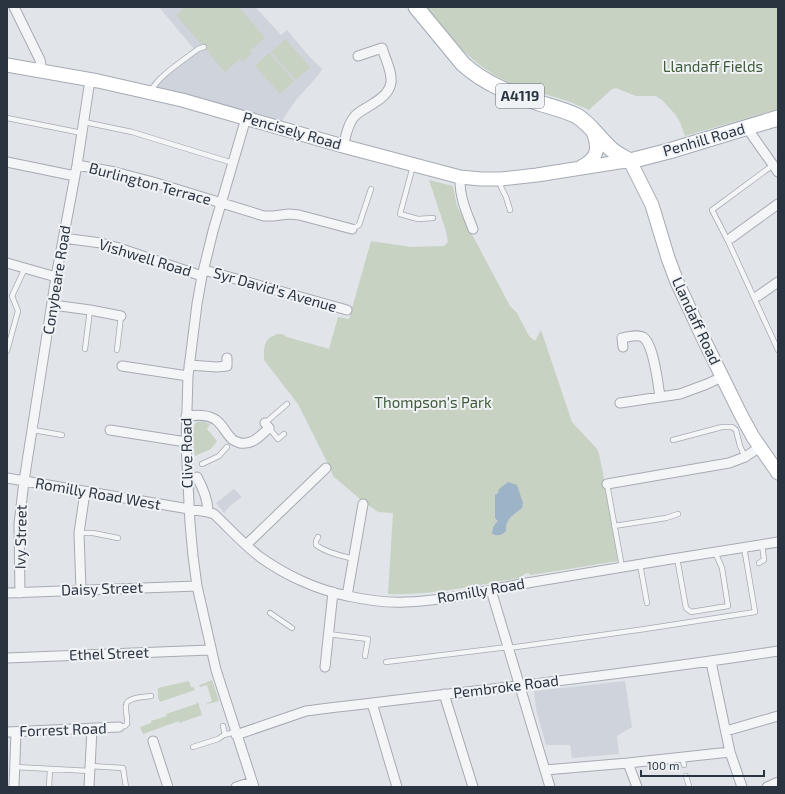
<svg xmlns="http://www.w3.org/2000/svg" width="785" height="794" font-family="'Exo 2',sans-serif">
	<style>
		.built { fill: #cfd3db }
		.green { fill: #c7d2c2 }
		.water { fill: #9db3c7 }
		.lines { fill: none; stroke-linecap: round; stroke-linejoin: round }
		.lane-casing { stroke: #a6abb3; stroke-width: 6 }
		.street-casing { stroke: #a6abb3; stroke-width: 11 }
		.secondary-casing { stroke: #a6abb3; stroke-width: 15 }
		.primary-casing { stroke: #a1a9b4; stroke-width: 17 }
		.lane { stroke: #f3f5f7; stroke-width: 4.5 }
		.street { stroke: #f3f5f7; stroke-width: 9 }
		.secondary { stroke: #fff; stroke-width: 13 }
		.primary { stroke: #fff; stroke-width: 15 }
		.labels { text-anchor: middle; stroke-width: 4; stroke-linejoin: round; paint-order: stroke }
		.shield { fill: #f0f3f6; stroke: #656d77; stroke-width: 1 }
		.shield-label { font-size: 14px; font-weight: bold; fill: #2a3340 }
		.park-label { font-size: 15px; fill: #405b38; stroke: #f0f3f6 }
		.street-label { font-size: 15px; fill: #2a3340; stroke: #f0f3f6 }
	</style>
	<rect width="100%" height="100%" fill="#e1e4e9"/>
	<!-- built -->
	<path class="built" d="M159 7H259L257 9 281 35 287 30 309 56 322 69 320 73 313 81 296 100 281 122 153 87 154 85 151 83 159 76 194 49Z
		M234 489 242 497 231 505 224 513 216 503Z
		M625 681 632 727 617 736 619 754 572 758 570 745H546L536 709 534 691Z"/>
	<!-- green -->
	<path class="green" d="M185 7H239L265 38 250 51 252 54 242 62 240 59 225 72 176 15Z
		M427 7H778V109L685 136 680 122 675 114 662 100 656 96H636L616 88 612 89 589 110C584 107 578 106 573 103 554 96 533 92 515 85 475 69 452 40 425 8Z
		M285 39 310 67 296 80 271 52Z
		M269 53 294 81 280 94 255 66Z
		M429 180 453 186 456 202 458 208 510 306 517 313 529 336 535 341 541 330 572 422 597 449 599 454 606 489 618 561 531 575 528 573 524 574 522 577 519 578C477 585 431 596 388 594L393 513 378 512 360 499 333 476 331 470 298 404 264 360C264 349 263 338 276 335V334H282L287 337 329 349 338 317 349 319 371 241 411 247 444 246 448 242 446 231Z
		M197 422H203L210 424 207 429 217 441 211 449 195 456C194 446 188 430 197 422Z
		M212 680 219 701 207 704V703L212 701 207 685 200 687 199 685 205 683Z
		M189 681 191 687H193L195 690 160 702 158 698V688Z
		M198 702 202 715 179 723V721L143 734 140 727 151 723V721L167 716 166 714 196 704Z"/>
	<!-- water -->
	<path class="water" d="M508 482 517 485 523 503 522 508C513 515 505 519 506 531 501 536 499 536 492 534L493 528 495 524 498 521 495 518V495L498 493 499 489Z"/>
	<g class="lines">
		<defs>
			<path id="lane" d="M151 91C158 76 184 60 198 49L204 47
				M7 118 82 133
				M84 122 132 132 233 163
				M773 165 712 210 728 241 778 350
				M413 166 400 214 418 219 433 218
				M501 180V187L506 197 510 210
				M352 229 359 225 371 189
				M85 349 90 310
				M117 350 121 316
				M7 351 18 311 12 296 25 268
				M265 423 287 404
				M269 428 278 439 284 434
				M33 430 62 435
				M673 440 722 427H732L736 430 740 446 745 457
				M202 464 219 456 227 447
				M607 484 622 567
				M614 526 666 518 678 514
				M79 533H93L118 538
				M318 537 316 541V545C327 553 342 556 354 559
				M677 558 686 608 691 612 728 606 722 568 715 552
				M759 563 764 560 762 544
				M640 564 647 603
				M270 613 292 628
				M328 634 368 639 365 656
				M509 648 645 629 755 612 744 547
				M386 662 508 647
				M223 726 225 735
				M119 727 125 726 127 724C128 718 125 711 126 705 127 697 145 697 151 696
				M193 747 218 739 224 735 235 732
				M682 757 684 765
				M90 766 123 768 126 787
				M15 767 90 771
				M686 776 689 786
				M49 787 50 769"/>
			<path id="street" d="M14 7 40 60 41 65V71
				M246 118 213 231 202 276 197 304 188 376 186 442 190 523 193 556 197 586 216 670 254 787
				M747 128 778 172
				M343 146C346 137 347 125 354 117 359 111 367 108 374 103 401 87 390 72 382 48L358 56
				M7 162 75 176
				M77 165 115 172 153 182 264 216H273L289 214 299 215 352 229
				M460 177C459 196 466 211 473 229
				M63 238 101 243 119 248 202 276
				M731 238 778 204
				M7 263 56 277
				M204 270 347 310
				M758 296 778 282
				M53 305 90 310 121 316
				M623 347 622 338C628 337 638 334 643 337 654 345 658 384 660 397
				M189 365 217 367 227 366V358
				M122 366 188 376
				M620 403 680 394 707 384 722 377
				M186 416C196 415 208 414 216 420 223 425 226 434 232 439 233 441 238 442 240 443 253 445 260 436 269 428L265 423
				M110 430 186 442
				M197 477C203 488 208 499 208 512
				M7 478 189 509 208 512 214 514C229 528 243 544 260 557 285 575 317 590 348 596 366 600 386 603 405 602 447 601 491 589 533 582 615 568 696 555 778 542
				M607 484 729 463 745 457 760 447
				M246 545 326 468
				M81 590 79 533 85 492
				M491 590 550 787
				M7 593 197 586
				M20 593 19 524 24 481 56 277 77 165 90 80
				M347 596 363 504
				M7 658 210 650
				M711 662 730 752 742 787
				M325 667 333 592
				M444 694 473 787
				M372 703 397 787
				M726 731 778 716
				M7 732 119 727
				M236 735 306 711 314 710C469 691 624 675 778 651
				M153 741 168 787
				M628 763 637 787
				M545 770 628 763 730 752
				M14 787 16 732
				M89 787 92 729
				M236 787 252 782
				M767 787 778 782"/>
			<path id="secondary" d="M7 65 98 81 182 100 343 146 460 177 481 179H501L537 175 619 162 630 161 652 205 668 258 677 282 706 344 741 415 753 437 778 473
				M581 167C600 157 599 147 592 129"/>
			<path id="primary" d="M416 7 463 64C485 84 512 94 539 103 552 107 565 110 577 116 590 124 599 138 610 148 616 154 623 157 630 161L669 151 778 118"/>
		</defs>
		<!-- lane casing -->
		<use href="#lane" class="lane-casing"/>
		<!-- street casing -->
		<use href="#street" class="street-casing"/>
		<!-- secondary casing -->
		<use href="#secondary" class="secondary-casing"/>
		<!-- primary casing -->
		<use href="#primary" class="primary-casing"/>
		<!-- lane -->
		<use href="#lane" class="lane"/>
		<!-- street -->
		<use href="#street" class="street"/>
		<!-- secondary -->
		<use href="#secondary" class="secondary"/>
		<!-- primary -->
		<use href="#primary" class="primary"/>
	</g>
	<g class="labels">
		<!-- shield labels -->
		<rect class="shield" x="496" y="84" width="48" height="24" rx="3"/>
		<g class="shield-label">
			<text x="520" y="101">A4119</text>
		</g>
		<!-- park labels -->
		<g class="park-label">
			<text x="713" y="72">Llandaff Fields</text>
			<text x="433" y="408">Thompson's Park</text>
		</g>
		<!-- street labels -->
		<g class="street-label">
			<text transform="translate(292 131) rotate(16)" y="5">Pencisely Road</text>
			<text transform="translate(704 140) rotate(-16)" y="5">Penhill Road</text>
			<text transform="translate(150 184) rotate(15)" y="5">Burlington Terrace</text>
			<text transform="translate(145 258) rotate(17)" y="5">Vishwell Road</text>
			<text transform="translate(57 280) rotate(-81)" y="5">Conybeare Road</text>
			<text transform="translate(275 290) rotate(16)" y="5">Syr David's Avenue</text>
			<text transform="translate(696 321) rotate(65)" y="5">Llandaff Road</text>
			<text transform="translate(187 453) rotate(-91)" y="5">Clive Road</text>
			<text transform="translate(98 494) rotate(10)" y="5">Romilly Road West</text>
			<text transform="translate(21 537) rotate(-89)" y="5">Ivy Street</text>
			<text transform="translate(102 589) rotate(-2)" y="5">Daisy Street</text>
			<text transform="translate(481 591) rotate(-10)" y="5">Romilly Road</text>
			<text transform="translate(109 654) rotate(-2)" y="5">Ethel Street</text>
			<text transform="translate(506 687) rotate(-7)" y="5">Pembroke Road</text>
			<text transform="translate(63 730) rotate(-2)" y="5">Forrest Road</text>
		</g>
	</g>
	<!-- border -->
	<rect width="785" height="794" fill="none" stroke="#2a3340" stroke-width="16"/>
	<!-- scale -->
	<path d="M641 770v6h123v-6" fill="none" stroke="#2a3340" stroke-width="2"/>
	<text x="647" y="770" font-size="12" fill="#2a3340" stroke="#f0f3f6" stroke-width="3" paint-order="stroke">100 m</text>
</svg>
